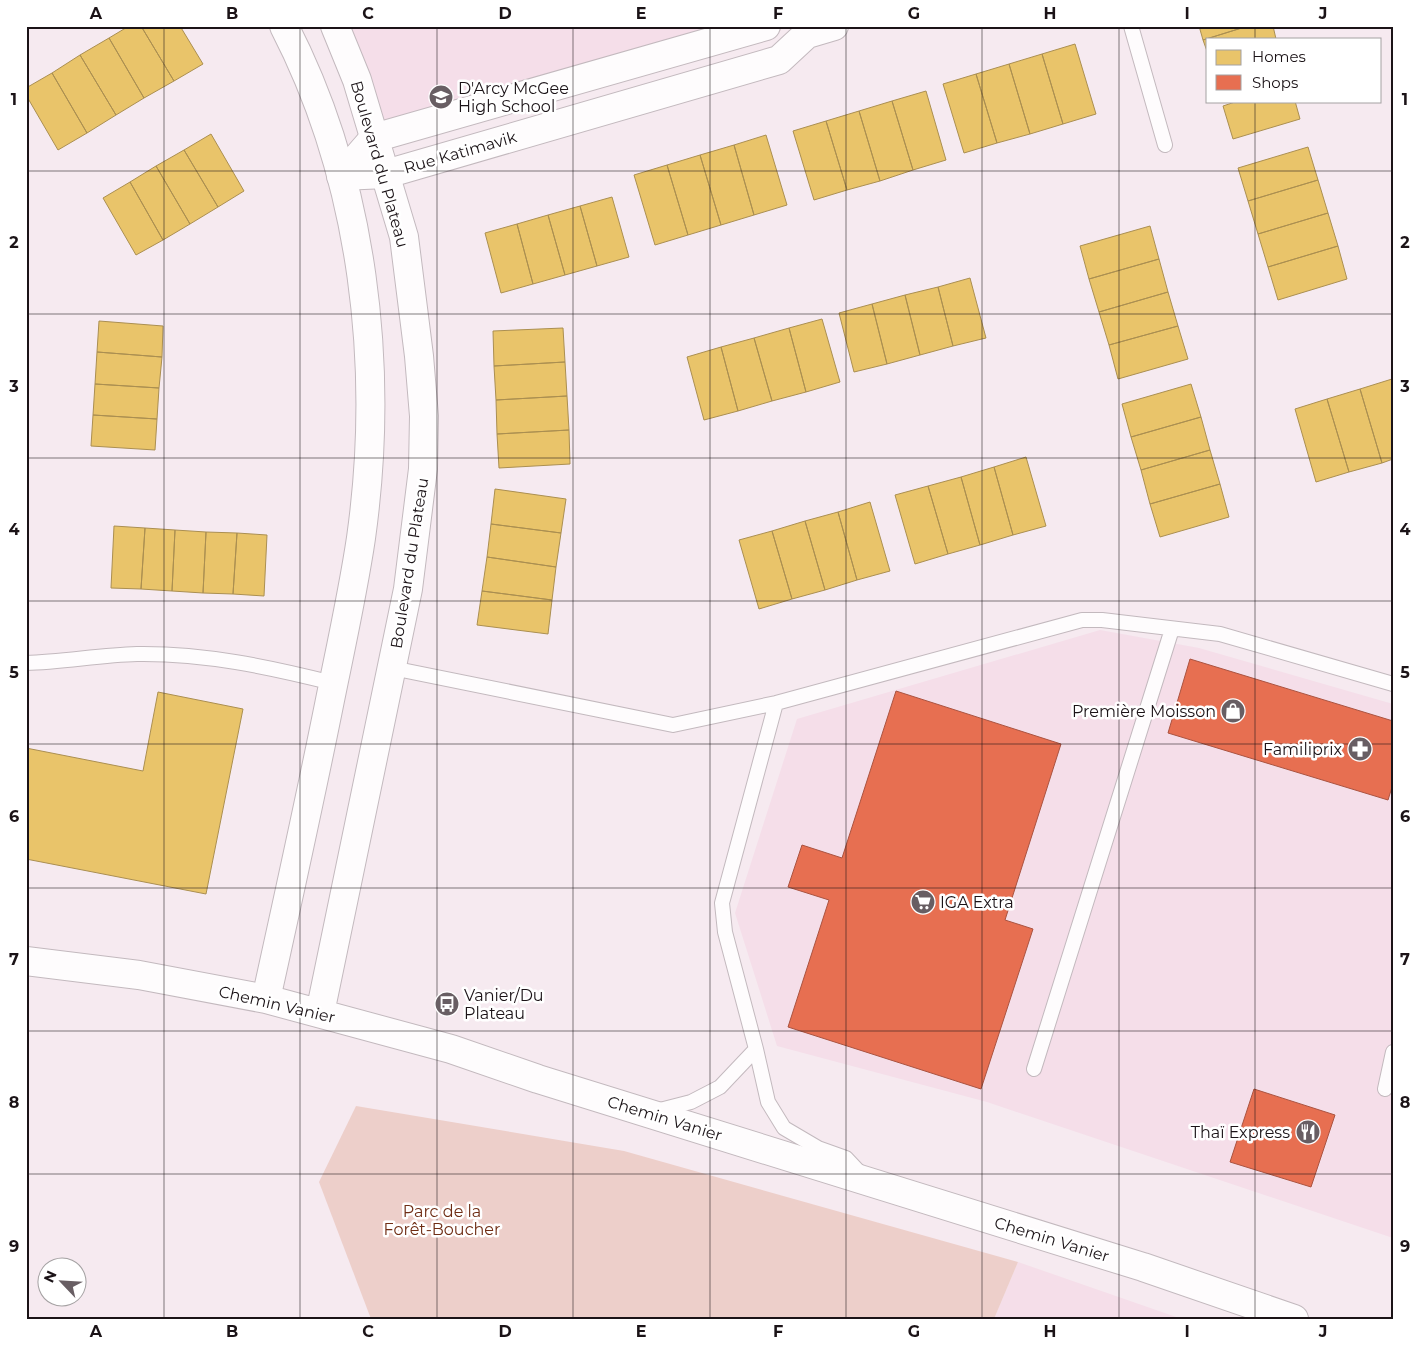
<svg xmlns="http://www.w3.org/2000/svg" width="1419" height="1345" font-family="Montserrat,sans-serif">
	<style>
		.built { fill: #f5dee9 }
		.green { fill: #edcfca }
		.homes { fill: #e9c46a; stroke: #ab8f51 }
		.shops { fill: #e76f51; stroke: #aa5340 }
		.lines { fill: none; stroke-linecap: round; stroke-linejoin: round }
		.service-casing { stroke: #c3b9be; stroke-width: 16 }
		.minor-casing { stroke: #c3b9be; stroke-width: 30 }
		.secondary-casing { stroke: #c3b9be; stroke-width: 30 }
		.service { stroke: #fefcfd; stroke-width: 14 }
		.minor { stroke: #fefcfd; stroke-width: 28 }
		.secondary { stroke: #fefcfd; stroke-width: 28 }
		.grid { fill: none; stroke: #1b1317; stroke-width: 1; stroke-opacity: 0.55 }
		.labels { text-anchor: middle; stroke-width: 5; stroke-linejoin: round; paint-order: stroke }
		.poi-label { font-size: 16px; fill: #1b1317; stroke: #fff; text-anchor: start }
		.street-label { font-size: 16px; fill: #1b1317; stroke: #fff }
		.park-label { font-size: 16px; fill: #6f2d14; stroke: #fff }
		.neatline { fill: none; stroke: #1b1317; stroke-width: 2 }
		.grid-label { font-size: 16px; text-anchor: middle; font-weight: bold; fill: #1b1317 }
	</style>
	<rect width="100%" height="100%" fill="#f6eaf0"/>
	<!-- built -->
	<path class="built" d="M335 26H766L374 138Z
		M1100 630 1199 648 1393 704V1238L987 1102 777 1046 735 913 797 719Z
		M1018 1262 1182 1319H994Z"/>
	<!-- green -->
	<path class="green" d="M356 1106 624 1151 1018 1262 994 1319H371L319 1182Z"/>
	<!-- homes -->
	<path class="homes" d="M129 26H141L174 81 144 98 109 38Z
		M141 26H180L203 64 174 81Z
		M1199 26H1248L1203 40Z
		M1248 26H1273L1276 39H1208V54L1203 40Z
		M109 38 144 98 116 115 80 55Z
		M1075 44 1096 114 1063 124 1042 54Z
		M1042 54 1063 124 1030 134 1009 64Z
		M80 55 116 115 87 133 52 73Z
		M1009 64 1030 134 997 143 976 74Z
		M52 73 87 133 58 150 26 95V88Z
		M976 74 997 143 964 153 943 84Z
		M926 91 946 160 913 170 892 101Z
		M892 101 913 170 880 181 859 111Z
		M1238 101H1295L1300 119 1233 139 1223 106Z
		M859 111 880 181 847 190 826 121Z
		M826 121 847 190 814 200 793 131Z
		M211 134 244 191 218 207 184 150Z
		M766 135 787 205 754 215 734 145Z
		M734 145 754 215 721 225 700 155Z
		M1308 147 1318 180 1248 201 1238 168Z
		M184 150 218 207 190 224 156 166Z
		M700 155 721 225 688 235 667 165Z
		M667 165 688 235 655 245 634 175Z
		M156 166 190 224 163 240 130 182Z
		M1318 180 1328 213 1258 234 1248 201Z
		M130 182 163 240 136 255 103 198Z
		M612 197 629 257 597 266 580 206Z
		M580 206 597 266 565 275 548 215Z
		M1328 213 1338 246 1268 267 1258 234Z
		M548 215 565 275 533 284 517 224Z
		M517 224 533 284 501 293 485 233Z
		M1150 226 1159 259 1089 279 1080 246Z
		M1338 246 1347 279 1278 300 1268 267Z
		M1159 259 1168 292 1099 312 1089 279Z
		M970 278 986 338 953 346 938 287Z
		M938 287 953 346 920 355 905 295Z
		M1168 292 1178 326 1109 345 1099 312Z
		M905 295 920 355 887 364 872 304Z
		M872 304 887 364 854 372 839 313Z
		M822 319 840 382 806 392 789 328Z
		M99 321 163 326 162 357 97 352Z
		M1178 326 1188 359 1118 379 1109 345Z
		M563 328 565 362 494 366 493 331Z
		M789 328 806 392 772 401 754 338Z
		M754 338 772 401 738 411 721 347Z
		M721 347 738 411 704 420 687 357Z
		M97 352 162 357 159 388 95 384Z
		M565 362 567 396 496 400 494 366Z
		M1392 379 1393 459 1382 463 1360 389Z
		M95 384 159 388 157 419 93 415Z
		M1191 384 1201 417 1131 437 1122 404Z
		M1360 389 1382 463 1349 472 1327 399Z
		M567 396 569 430 497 434 496 400Z
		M1327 399 1349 472 1316 482 1295 409Z
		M93 415 157 419 155 450 91 446Z
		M1201 417 1210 450 1141 470 1131 437Z
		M569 430 570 464 499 468 497 434Z
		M1210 450 1220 484 1150 504 1141 470Z
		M1026 457 1046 526 1013 535 994 467Z
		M994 467 1013 535 980 545 961 477Z
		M961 477 980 545 948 554 928 486Z
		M1220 484 1229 517 1160 537 1150 504Z
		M928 486 948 554 915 564 895 495Z
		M495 489 566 499 561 533 491 524Z
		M870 502 890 571 857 580 838 512Z
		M838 512 857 580 825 590 805 521Z
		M805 521 825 590 792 599 772 531Z
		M491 524 561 533 556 567 487 557Z
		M114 526 145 528 141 589 111 588Z
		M145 528 175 530 172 591 141 589Z
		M175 530 206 532 203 593 172 591Z
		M772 531 792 599 759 609 739 540Z
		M206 532 237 533 233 594 203 593Z
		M237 533 267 535 264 596 233 594Z
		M487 557 556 567 552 600 482 591Z
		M482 591 552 600 548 634 477 625Z
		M158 692 243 709 206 894 26 859V748L143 771Z"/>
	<!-- shops -->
	<path class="shops" d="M1190 659 1393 721V784L1388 800 1168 733Z
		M896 691 1061 744 1005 920 1033 929 981 1089 788 1027 829 900 788 887 802 845 842 858Z
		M1254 1089 1335 1115 1311 1187 1230 1162Z"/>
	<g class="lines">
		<defs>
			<path id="service" d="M1131 26 1165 145
				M26 663C63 662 100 655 137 654 204 653 269 667 333 683
				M392 668 673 725 776 703 1082 620H1102L1220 634 1393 684
				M776 703 722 903 725 932 756 1049 768 1102 784 1128 818 1148 846 1158 862 1175
				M1034 1069 1172 629
				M1385 1089 1393 1052
				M656 1111 691 1102 720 1087 756 1049"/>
			<path id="minor" d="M341 176 386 174 779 60 807 34 834 26
				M341 176 374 138 766 26"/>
			<path id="secondary" d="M26 961 139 975 266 999 451 1049 538 1079 1143 1267 1294 1319
				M266 999C288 899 310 800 330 700 341 646 353 592 361 538 385 367 364 181 284 26
				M320 1013 408 589 423 469 424 416 419 356 404 237 357 80 335 26"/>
		</defs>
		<!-- service casing -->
		<use href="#service" class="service-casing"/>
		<!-- minor casing -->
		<use href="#minor" class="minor-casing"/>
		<!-- secondary casing -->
		<use href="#secondary" class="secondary-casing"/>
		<!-- service -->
		<use href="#service" class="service"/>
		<!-- minor -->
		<use href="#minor" class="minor"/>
		<!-- secondary -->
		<use href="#secondary" class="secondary"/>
	</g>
	<!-- grid -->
	<path class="grid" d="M164 26V1319M300 26V1319M437 26V1319M573 26V1319M710 26V1319M846 26V1319M982 26V1319M1119 26V1319M1255 26V39M1255 101V1319M26 171H1393M26 314H1393M26 458H1393M26 601H1393M26 744H1393M26 888H1393M26 1031H1393M26 1174H1393"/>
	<!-- icons -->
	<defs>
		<symbol id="school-disc" viewBox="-11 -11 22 22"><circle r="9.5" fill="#685e63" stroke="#fff"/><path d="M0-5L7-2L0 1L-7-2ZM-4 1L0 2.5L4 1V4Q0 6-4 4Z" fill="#fff"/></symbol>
		<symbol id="shop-disc" viewBox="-11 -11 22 22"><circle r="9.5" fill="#685e63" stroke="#fff"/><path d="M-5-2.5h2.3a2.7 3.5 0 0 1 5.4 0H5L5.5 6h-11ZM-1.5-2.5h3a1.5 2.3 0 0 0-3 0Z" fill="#fff"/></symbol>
		<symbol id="pharmacy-disc" viewBox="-11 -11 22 22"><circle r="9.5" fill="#685e63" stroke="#fff"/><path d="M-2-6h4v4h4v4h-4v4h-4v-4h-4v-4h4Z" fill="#fff"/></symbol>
		<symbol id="supermarket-disc" viewBox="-11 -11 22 22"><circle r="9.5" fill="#685e63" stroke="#fff"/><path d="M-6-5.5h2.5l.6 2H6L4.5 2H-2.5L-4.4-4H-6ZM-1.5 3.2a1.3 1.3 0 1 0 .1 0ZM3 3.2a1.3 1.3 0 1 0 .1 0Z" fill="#fff"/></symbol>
		<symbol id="bus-disc" viewBox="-11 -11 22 22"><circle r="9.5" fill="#685e63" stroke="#fff"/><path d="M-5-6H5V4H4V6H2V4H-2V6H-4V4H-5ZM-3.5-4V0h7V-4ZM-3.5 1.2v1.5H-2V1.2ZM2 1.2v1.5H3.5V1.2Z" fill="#fff"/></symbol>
		<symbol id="restaurant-disc" viewBox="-11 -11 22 22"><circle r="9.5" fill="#685e63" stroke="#fff"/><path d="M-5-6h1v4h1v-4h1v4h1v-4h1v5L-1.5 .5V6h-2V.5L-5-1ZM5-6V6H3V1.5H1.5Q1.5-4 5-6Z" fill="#fff"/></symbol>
	</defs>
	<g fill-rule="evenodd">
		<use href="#school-disc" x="427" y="83" width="28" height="28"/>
		<use href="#shop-disc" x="1219" y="697" width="28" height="28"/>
		<use href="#pharmacy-disc" x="1346" y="735" width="28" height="28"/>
		<use href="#supermarket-disc" x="909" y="888" width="28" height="28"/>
		<use href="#bus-disc" x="433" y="990" width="28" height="28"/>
		<use href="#restaurant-disc" x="1294" y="1118" width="28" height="28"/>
	</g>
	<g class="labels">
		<!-- poi labels -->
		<g class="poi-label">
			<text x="458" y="94">D'Arcy McGee<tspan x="458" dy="18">High School</tspan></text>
			<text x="1216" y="717" text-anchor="end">Première Moisson</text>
			<text x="1342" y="755" text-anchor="end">Familiprix</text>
			<text x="940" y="908">IGA Extra</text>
			<text x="464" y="1001">Vanier/Du<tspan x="464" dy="18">Plateau</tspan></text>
			<text x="1290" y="1138" text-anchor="end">Thaï Express</text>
		</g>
		<!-- street labels -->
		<g class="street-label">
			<text transform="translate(460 152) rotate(-16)" y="6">Rue Katimavik</text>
			<text transform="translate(380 164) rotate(74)" y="6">Boulevard du Plateau</text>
			<text transform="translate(409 563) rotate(-81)" y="6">Boulevard du Plateau</text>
			<text transform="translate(277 1004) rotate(13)" y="6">Chemin Vanier</text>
			<text transform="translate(665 1118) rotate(17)" y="6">Chemin Vanier</text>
			<text transform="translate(1052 1239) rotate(17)" y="6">Chemin Vanier</text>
		</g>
		<!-- park labels -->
		<g class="park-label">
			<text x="442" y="1217">Parc de la<tspan x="442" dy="18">Forêt-Boucher</tspan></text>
		</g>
	</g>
	<!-- border -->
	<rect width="1419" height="1345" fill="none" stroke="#ffffff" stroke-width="55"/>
	<!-- legend -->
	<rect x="1206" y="38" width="175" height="65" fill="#ffffff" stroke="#a4a1a2"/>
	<rect x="1216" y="50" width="25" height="15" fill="#e9c46a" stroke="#a4a1a2"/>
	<text x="1252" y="62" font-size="15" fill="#1b1317">Homes</text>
	<rect x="1216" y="75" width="25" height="15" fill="#e76f51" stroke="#a4a1a2"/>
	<text x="1252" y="88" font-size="15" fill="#1b1317">Shops</text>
	<!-- north arrow -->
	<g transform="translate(62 1282) rotate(295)"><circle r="24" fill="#ffffff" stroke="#a4a1a2"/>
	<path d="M0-4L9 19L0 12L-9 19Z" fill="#685e63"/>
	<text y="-8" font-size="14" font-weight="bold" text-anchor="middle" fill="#1b1317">N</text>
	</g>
	<rect x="28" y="28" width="1364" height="1290" class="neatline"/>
	<g class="grid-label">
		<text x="96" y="19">A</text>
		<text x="232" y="19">B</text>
		<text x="368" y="19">C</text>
		<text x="505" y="19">D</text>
		<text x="641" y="19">E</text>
		<text x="778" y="19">F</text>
		<text x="914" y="19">G</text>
		<text x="1050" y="19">H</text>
		<text x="1187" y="19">I</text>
		<text x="1323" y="19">J</text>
		<text x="14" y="105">1</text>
		<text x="1405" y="105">1</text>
		<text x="14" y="248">2</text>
		<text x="1405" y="248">2</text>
		<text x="14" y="392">3</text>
		<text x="1405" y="392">3</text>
		<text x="14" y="535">4</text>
		<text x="1405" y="535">4</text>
		<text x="14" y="678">5</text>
		<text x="1405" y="678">5</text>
		<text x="14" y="822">6</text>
		<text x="1405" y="822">6</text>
		<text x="14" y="965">7</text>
		<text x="1405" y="965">7</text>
		<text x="14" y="1108">8</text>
		<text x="1405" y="1108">8</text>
		<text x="14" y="1252">9</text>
		<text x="1405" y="1252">9</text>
		<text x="96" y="1337">A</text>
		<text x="232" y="1337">B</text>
		<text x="368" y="1337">C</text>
		<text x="505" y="1337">D</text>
		<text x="641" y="1337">E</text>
		<text x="778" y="1337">F</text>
		<text x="914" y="1337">G</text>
		<text x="1050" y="1337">H</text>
		<text x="1187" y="1337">I</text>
		<text x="1323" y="1337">J</text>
	</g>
</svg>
